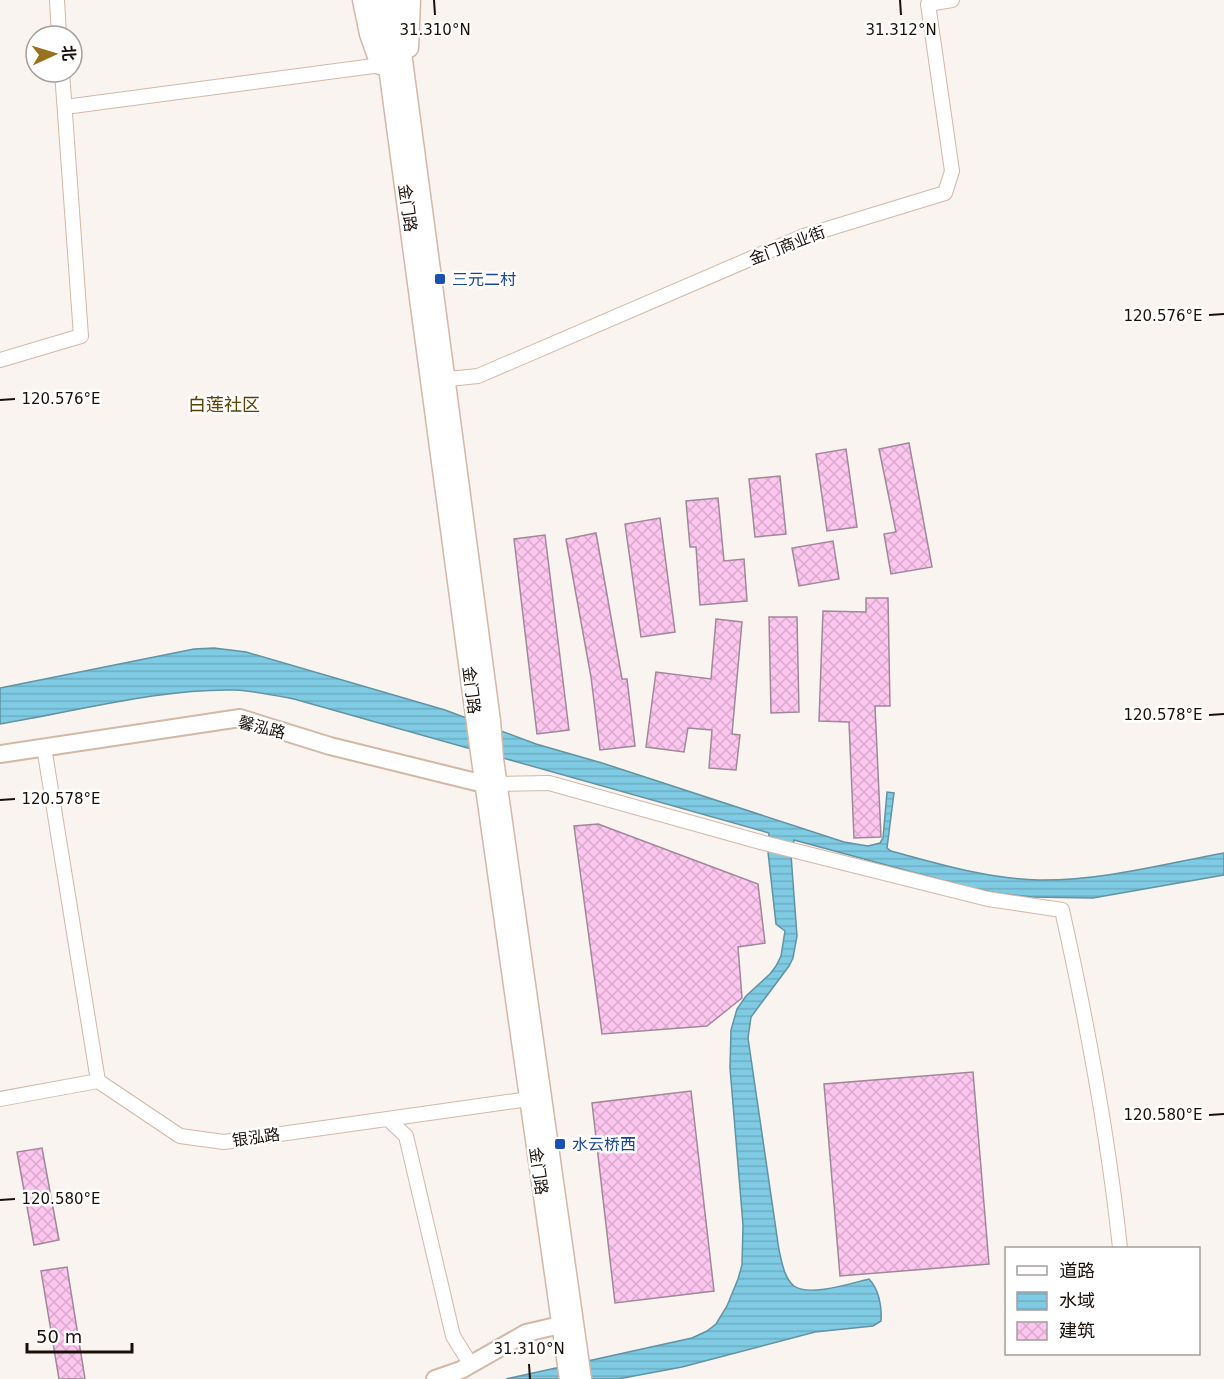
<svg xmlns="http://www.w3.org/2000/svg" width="1224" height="1379" font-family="'DejaVu Sans','Noto Sans SC',sans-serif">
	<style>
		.water { fill: url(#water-rules); stroke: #6193a2; stroke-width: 1.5 }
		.building { fill: url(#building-cross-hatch); stroke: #a0879a; stroke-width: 1.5 }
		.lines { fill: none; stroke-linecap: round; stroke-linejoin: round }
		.minor-casing { stroke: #d4b7a5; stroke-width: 16 }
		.tertiary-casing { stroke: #d4b7a5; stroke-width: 20 }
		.secondary-casing { stroke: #d4b7a5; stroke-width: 21 }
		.minor { stroke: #fff; stroke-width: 14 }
		.tertiary { stroke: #fff; stroke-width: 16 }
		.secondary { stroke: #fff; stroke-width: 18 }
		.ticks { fill: none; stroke: #1a100a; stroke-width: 2 }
		.transit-dot { fill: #1a4fb4; stroke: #fff; stroke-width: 2 }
		.labels { text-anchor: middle; stroke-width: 5; stroke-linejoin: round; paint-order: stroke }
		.street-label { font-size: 16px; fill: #1a100a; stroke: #fff }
		.transit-label { font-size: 16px; fill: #164399; stroke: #fff; text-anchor: start }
		.neighbourhood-label { font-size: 18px; fill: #5c4103; stroke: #fff }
		.ticks-label { font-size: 15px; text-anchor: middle; fill: #1a100a; stroke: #fff; stroke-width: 5; stroke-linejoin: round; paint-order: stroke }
	</style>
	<defs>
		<pattern id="water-rules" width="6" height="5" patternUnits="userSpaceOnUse" patternTransform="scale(1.5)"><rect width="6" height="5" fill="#7fcbe3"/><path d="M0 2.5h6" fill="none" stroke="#6dadc1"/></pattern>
		<pattern id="building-cross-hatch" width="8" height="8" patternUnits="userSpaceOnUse" patternTransform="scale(1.5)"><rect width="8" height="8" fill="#fdc6ef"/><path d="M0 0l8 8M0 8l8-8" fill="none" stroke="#d8a9cc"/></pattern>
	</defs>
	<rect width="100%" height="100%" fill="#faf4f0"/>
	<!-- water -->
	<path class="water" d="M214 648 246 652 445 710 536 744 602 763 844 842 868 846 880 843 883 838 887 792 894 793 887 848 891 851C939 864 989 879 1039 880 1101 881 1163 864 1224 853V875L1093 898 1031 897 997 893 971 888 794 840 791 855 797 936 793 958 789 966 751 1017 748 1038 779 1250C782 1262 784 1278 794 1286 809 1297 852 1283 869 1279 879 1289 882 1307 881 1321L873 1326 815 1332 682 1367 618 1379H506L692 1338 707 1331 716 1324 727 1306 738 1279 742 1265 743 1225 730 1068 731 1030 737 1009 746 996 770 974 776 966 781 956 785 931 776 924 768 852 769 833 294 699C274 695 255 691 235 690 161 688 74 712 0 724V688L194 649Z"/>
	<!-- building -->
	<path class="building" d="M909 443 932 567 891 574 884 534 896 532 879 449Z
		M846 449 857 527 827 531 816 454Z
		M780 476 786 534 755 537 749 479Z
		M718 498 724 561 744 559 747 601 700 605 696 547H690L686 501Z
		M660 518 675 632 641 637 625 524Z
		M596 533 622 679H627L635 746 600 750 591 677 566 539Z
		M545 535 569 730 537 734 514 539Z
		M833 541 839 579 799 586 792 548Z
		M866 598H888L890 706H875L881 837 854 838 849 722 819 721 823 611 866 612Z
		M769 617H797L799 712 771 713Z
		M716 619 742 622 732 734 740 735 736 770 709 768 712 730 688 728 684 752 646 747 656 672 711 679Z
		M598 824 758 884 765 943 738 947 742 998 707 1026 602 1034 574 826Z
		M973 1072 989 1264 840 1276 824 1084Z
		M691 1091 714 1291 615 1303 592 1103Z
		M42 1148 59 1240 34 1245 17 1152Z
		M67 1267 85 1379H59L41 1271Z"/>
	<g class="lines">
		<defs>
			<path id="minor" d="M57 0 59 36
				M65 107 381 65
				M0 360 81 336 62 72
				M439 380 478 376 801 237 945 193 952 171 928 4 952 0
				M44 747 98 1081
				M491 784 549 783 764 843 988 899 1062 910C1087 1022 1108 1134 1120 1248
				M0 1099 98 1081 180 1136 224 1142 529 1099
				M389 1120 406 1136 453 1336 471 1365"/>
			<path id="tertiary" d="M0 754 240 718 330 746 484 784
				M435 1379 461 1370 526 1333 560 1325"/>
			<path id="secondary" d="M362 0 369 34 380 65
				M379 0 480 753 569 1379
				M395 0 491 721 494 759 582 1379
				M409 48 411 0"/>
		</defs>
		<!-- minor casing -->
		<use href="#minor" class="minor-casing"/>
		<!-- tertiary casing -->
		<use href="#tertiary" class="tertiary-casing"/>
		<!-- secondary casing -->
		<use href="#secondary" class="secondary-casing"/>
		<!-- minor -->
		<use href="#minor" class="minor"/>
		<!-- tertiary -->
		<use href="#tertiary" class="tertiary"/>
		<!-- secondary -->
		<use href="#secondary" class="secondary"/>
	</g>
	<!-- ticks -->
	<path class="ticks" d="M434 0 435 15M900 0 901 15M1209 315 1224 314M0 400 15 399M1209 715 1224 714M0 800 15 799M1209 1115 1224 1114M0 1200 15 1199M529 1364 530 1379"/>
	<!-- markers -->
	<g class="transit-dot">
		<rect x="434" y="273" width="12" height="12" rx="3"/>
		<rect x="554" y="1138" width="12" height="12" rx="3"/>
	</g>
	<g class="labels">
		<!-- street labels -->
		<g class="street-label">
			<text transform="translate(408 208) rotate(82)" y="6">金门路</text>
			<text transform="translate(787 245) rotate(-21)" y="6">金门商业街</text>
			<text transform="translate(472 690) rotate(83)" y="6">金门路</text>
			<text transform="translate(262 727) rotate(14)" y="6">馨泓路</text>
			<text transform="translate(256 1137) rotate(-8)" y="6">银泓路</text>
			<text transform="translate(539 1171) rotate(82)" y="6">金门路</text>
		</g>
		<!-- transit labels -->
		<g class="transit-label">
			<text x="452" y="285">三元二村</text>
			<text x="572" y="1150">水云桥西</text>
		</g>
		<!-- neighbourhood labels -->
		<g class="neighbourhood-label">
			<text x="224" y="411">白莲社区</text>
		</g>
	</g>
	<g class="ticks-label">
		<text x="435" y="35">31.310°N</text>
		<text x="901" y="35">31.312°N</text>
		<text x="1163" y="321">120.576°E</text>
		<text x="61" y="404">120.576°E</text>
		<text x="1163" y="720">120.578°E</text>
		<text x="61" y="804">120.578°E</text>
		<text x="1163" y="1120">120.580°E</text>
		<text x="61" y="1204">120.580°E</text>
		<text x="529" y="1354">31.310°N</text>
	</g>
	<!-- legend -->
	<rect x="1005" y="1247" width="195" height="108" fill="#ffffff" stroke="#a39f9d" stroke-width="1.5"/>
	<rect x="1017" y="1266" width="30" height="9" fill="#ffffff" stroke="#a39f9d" stroke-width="1.5"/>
	<text x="1059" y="1277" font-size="18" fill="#1a100a">道路</text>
	<rect x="1017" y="1292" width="30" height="18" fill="url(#water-rules)" stroke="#a39f9d" stroke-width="1.5"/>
	<text x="1059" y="1307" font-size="18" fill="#1a100a">水域</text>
	<rect x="1017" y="1322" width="30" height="18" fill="url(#building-cross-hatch)" stroke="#a39f9d" stroke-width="1.5"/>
	<text x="1059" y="1337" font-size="18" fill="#1a100a">建筑</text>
	<!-- north arrow -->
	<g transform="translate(54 54) rotate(86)"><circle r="28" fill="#ffffff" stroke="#a39f9d" stroke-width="1.5"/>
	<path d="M0-4.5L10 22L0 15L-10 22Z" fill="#9a721e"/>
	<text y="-9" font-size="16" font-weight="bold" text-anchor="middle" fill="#1a100a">北</text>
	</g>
	<!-- scale -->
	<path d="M27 1343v9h105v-9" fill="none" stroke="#1a100a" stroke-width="3"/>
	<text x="36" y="1343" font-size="18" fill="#1a100a" stroke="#ffffff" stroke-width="4.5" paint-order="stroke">50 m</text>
</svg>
